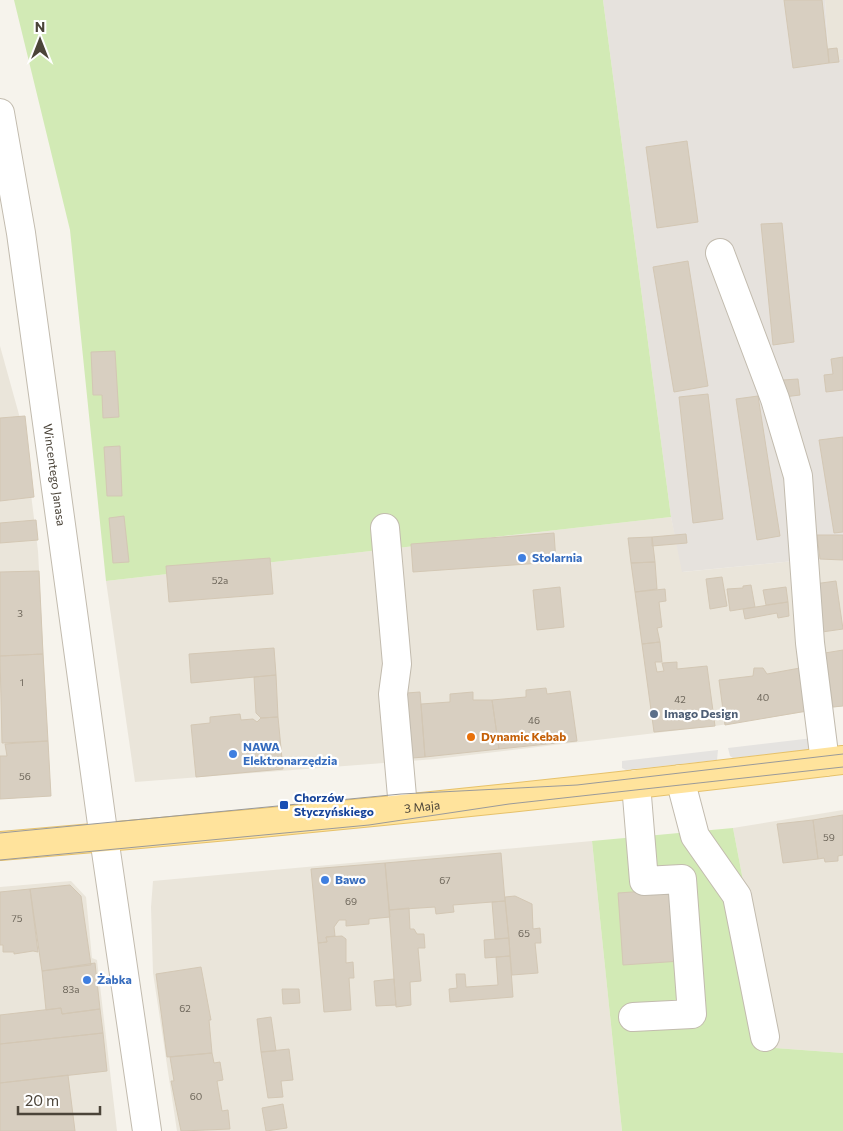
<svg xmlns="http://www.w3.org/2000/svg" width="843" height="1131" font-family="Commissioner,sans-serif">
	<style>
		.residential { fill: #eae5da }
		.industrial { fill: #e6e2dd }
		.green { fill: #d2eab5 }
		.parking { fill: #e5e3e0 }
		.building { fill: #d8cfc1; stroke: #d3c7b4 }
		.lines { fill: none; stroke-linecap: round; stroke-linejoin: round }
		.minor-casing { stroke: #c2bbae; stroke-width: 30 }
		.major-casing { stroke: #e6c16a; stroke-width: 30 }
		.minor { stroke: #fff; stroke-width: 28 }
		.major { stroke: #ffe39c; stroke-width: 28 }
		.tram { stroke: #9a9a9a; stroke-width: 1 }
		.shop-dot { fill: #3f7fe0; stroke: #fff; stroke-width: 2 }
		.service-dot { fill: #5c6f8a; stroke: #fff; stroke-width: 2 }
		.food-dot { fill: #e8710a; stroke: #fff; stroke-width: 2 }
		.transit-dot { fill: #1a4fb4; stroke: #fff; stroke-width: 2 }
		.labels { text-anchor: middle; stroke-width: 4.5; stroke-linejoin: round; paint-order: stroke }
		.number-label { font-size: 10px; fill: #6e675b }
		.street-label { font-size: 12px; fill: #4b4439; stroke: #fff }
		.shop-label { font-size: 12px; font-weight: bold; fill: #366cbe; stroke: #fff; text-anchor: start }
		.service-label { font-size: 12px; font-weight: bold; fill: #4e5e75; stroke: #fff; text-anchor: start }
		.food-label { font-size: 12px; font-weight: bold; fill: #c56008; stroke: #fff; text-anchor: start }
		.transit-label { font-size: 12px; font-weight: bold; fill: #164399; stroke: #fff; text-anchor: start }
	</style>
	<rect width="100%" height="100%" fill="#f6f3ec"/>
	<!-- residential -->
	<path class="residential" d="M825 0H843V58L829 63Z
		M0 346 23 429 38 551 51 796 0 799Z
		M671 517 683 572 804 560H843V706L715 726 436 759 135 782 106 581Z
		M843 810V1053L775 1048 733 828Z
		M592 841 622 1131H177L153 973 151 907 153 881Z
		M71 881 86 897 92 958 97 960 117 1131H0V887Z"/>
	<!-- industrial -->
	<path class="industrial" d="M603 0H825L829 63 843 58V560H804L682 572 671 517Z"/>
	<!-- green -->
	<path class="green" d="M14 0H603L671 517 106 581 70 230Z
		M733 828 775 1048 843 1053V1131H622L592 841Z"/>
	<!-- parking -->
	<path class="parking" d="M813 738 812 750 733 758 730 756 728 748Z
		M718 750 717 760 626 770 622 768V761Z"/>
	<!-- building -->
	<path class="building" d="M784 0H822L829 63 793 68Z
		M837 48 839 62 829 63 828 49Z
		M687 141 698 222 657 228 646 147Z
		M782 223 794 342 773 345 761 224Z
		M688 261 708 386 674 392 653 267Z
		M115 351 119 417 103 418 102 395H93L91 352Z
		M843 357V390L826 392 824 375 833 374 831 359Z
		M798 379 800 395 784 397 783 380Z
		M708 394 723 519 693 523 679 397Z
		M758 396 780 536 757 540 736 399Z
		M25 416 34 497 0 501V418Z
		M843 437V532L834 533 819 440Z
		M120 446 122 496H107L104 447Z
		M124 516 129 562 113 563 109 518Z
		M36 520 38 540 0 543V523Z
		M554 533 556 562 413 572 411 544Z
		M686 534 687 543 652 546V537Z
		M817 535H843V560L820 559Z
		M652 537 655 562 631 563 628 538Z
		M270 558 273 594 169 602 166 566Z
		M655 562 657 589 635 592 631 563Z
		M39 571 43 654 0 656V572Z
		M722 577 727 606 710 609 706 579Z
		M836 581 843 629 822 632 814 584Z
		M751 585 755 607 730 611 727 589 743 588V586Z
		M560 587 564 627 537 630 533 590Z
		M786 587 788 602 766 605 763 590Z
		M665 589 666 601 659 602 662 627 657 628 660 642 642 644 635 592Z
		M788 602 789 616 778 618 777 613 745 619 743 609Z
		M660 642 662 662H655L657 672 664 671 662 663 677 662V669L707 666 715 726 654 732 642 644Z
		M274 648 276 675 191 683 189 654Z
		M843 650V706L833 707 825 653Z
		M43 654 48 741 2 743 0 656Z
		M754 668H763L767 674 800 668 807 711 725 725 719 680 753 676Z
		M276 675 278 717 261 718 256 713 254 677Z
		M546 688 547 694 570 691 577 741 499 749 492 700 526 697V690Z
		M420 692 425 757 385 760 380 695Z
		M473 692V700H492L499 749 425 757 421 704 450 702V694Z
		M240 714 241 720 253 719 257 722 261 718 278 717 283 769 196 777 191 725 210 723V717Z
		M48 741 51 796 0 799V756H7L5 744Z
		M843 815V855L838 856V861L825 862 824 858 818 859 813 820Z
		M813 820 818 859 783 863 777 824Z
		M501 853 505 901 453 905 454 912 436 914 435 907 389 910 385 863Z
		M385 863 390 917 369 919V924L346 926V920H339L334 927 335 936 326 937 327 942 318 943 311 869Z
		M70 885 81 896 91 965 42 971 30 889Z
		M30 889 38 952 33 951 14 954V952H3V945H0V892Z
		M675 889 681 961 623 965 618 893Z
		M515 896 532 904 533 929 540 928 541 943H535L538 973 512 975 505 897Z
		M505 901 509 938 495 939 492 902Z
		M409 908 410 929H414L417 934H424L425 948H418L421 981 410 982 411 1005 396 1007 389 910Z
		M342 936 346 939V963L353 962 354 978H349L351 1010 324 1012 318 943 327 942 326 937Z
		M509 938 510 956 485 958 484 940Z
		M510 956 513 997 450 1002 449 989 457 988 456 974H465L466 987 498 985 496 957Z
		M95 963 100 1009 62 1014 61 1008 46 1010 42 971Z
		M201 967 211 1020H209L212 1053 167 1057 156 974Z
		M394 979 396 1005 376 1006 374 981Z
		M282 989H299L300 1003 283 1004Z
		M61 1008 62 1014 100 1009 103 1033 0 1044V1015Z
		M271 1017 276 1051 261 1052 257 1019Z
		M103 1033 107 1071 0 1083V1044Z
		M289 1049 293 1080 281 1081 283 1097 268 1098 261 1052Z
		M212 1053 214 1063 220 1062 223 1080 217 1081 222 1111 228 1110 230 1129 181 1131 171 1081H174L170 1057Z
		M68 1075 75 1131H0V1083Z
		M283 1104 287 1128 266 1131 262 1108Z"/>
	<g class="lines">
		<defs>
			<g id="minor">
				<path id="s1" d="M0 113 21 233 102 824 147 1131"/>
				<path d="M720 253 775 399 798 476 810 643 825 762"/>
				<path d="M385 528 397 664 393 694 403 808"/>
				<path d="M680 779 695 836 737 896 765 1037"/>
				<path d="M633 1017 692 1014 682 879 644 881 636 784"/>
			</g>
			<g id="major">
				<path id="s2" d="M0 846C281 823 563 794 843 760"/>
			</g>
		</defs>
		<!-- minor casing -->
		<use href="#minor" class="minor-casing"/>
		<!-- major casing -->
		<use href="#major" class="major-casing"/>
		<!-- minor -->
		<use href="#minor" class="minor"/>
		<!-- major -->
		<use href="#major" class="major"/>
		<!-- tram -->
		<path class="tram" d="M0 833 401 794 577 785 843 754
			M0 860 369 825 509 804 843 767"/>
	</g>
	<!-- markers -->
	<g class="shop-dot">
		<circle cx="522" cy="558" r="5"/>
		<circle cx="233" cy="754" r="5"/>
		<circle cx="325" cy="880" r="5"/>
		<circle cx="87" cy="980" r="5"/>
	</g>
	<circle class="service-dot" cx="654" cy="714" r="5"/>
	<circle class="food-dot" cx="471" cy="737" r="5"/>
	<rect class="transit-dot" x="279" y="800" width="10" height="10" rx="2.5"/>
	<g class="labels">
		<!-- number labels -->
		<g class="number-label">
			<text x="220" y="584">52a</text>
			<text x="20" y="617">3</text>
			<text x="22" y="686">1</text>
			<text x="763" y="701">40</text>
			<text x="680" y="703">42</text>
			<text x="534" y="724">46</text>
			<text x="25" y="780">56</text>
			<text x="829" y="841">59</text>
			<text x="445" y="884">67</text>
			<text x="351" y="905">69</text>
			<text x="17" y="922">75</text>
			<text x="524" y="937">65</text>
			<text x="71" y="993">83a</text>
			<text x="185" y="1012">62</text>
			<text x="196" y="1100">60</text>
		</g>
		<!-- street labels -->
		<g class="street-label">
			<text dy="4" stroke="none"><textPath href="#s1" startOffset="366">Wincentego Janasa</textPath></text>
			<text dy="4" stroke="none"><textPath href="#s2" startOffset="424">3 Maja</textPath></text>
		</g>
		<!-- shop labels -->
		<g class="shop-label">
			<text x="532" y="562">Stolarnia</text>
			<text x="243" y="751">NAWA<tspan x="243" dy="14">Elektronarzędzia</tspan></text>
			<text x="335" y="884">Bawo</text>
			<text x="97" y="984">Żabka</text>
		</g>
		<!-- service labels -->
		<g class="service-label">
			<text x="664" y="718">Imago Design</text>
		</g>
		<!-- food labels -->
		<g class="food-label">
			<text x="481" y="741">Dynamic Kebab</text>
		</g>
		<!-- transit labels -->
		<g class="transit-label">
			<text x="294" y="802">Chorzów<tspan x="294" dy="14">Styczyńskiego</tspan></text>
		</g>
	</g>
	<!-- north arrow -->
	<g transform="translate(40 40)" stroke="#ffffff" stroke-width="4" paint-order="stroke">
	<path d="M0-4L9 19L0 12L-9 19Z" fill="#4b4439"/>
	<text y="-8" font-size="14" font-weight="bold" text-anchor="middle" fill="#4b4439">N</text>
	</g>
	<!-- scale -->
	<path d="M18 1106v8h82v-8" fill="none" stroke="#4b4439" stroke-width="2.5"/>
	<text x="25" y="1106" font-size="15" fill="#4b4439" stroke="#ffffff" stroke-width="4" paint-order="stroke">20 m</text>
</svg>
